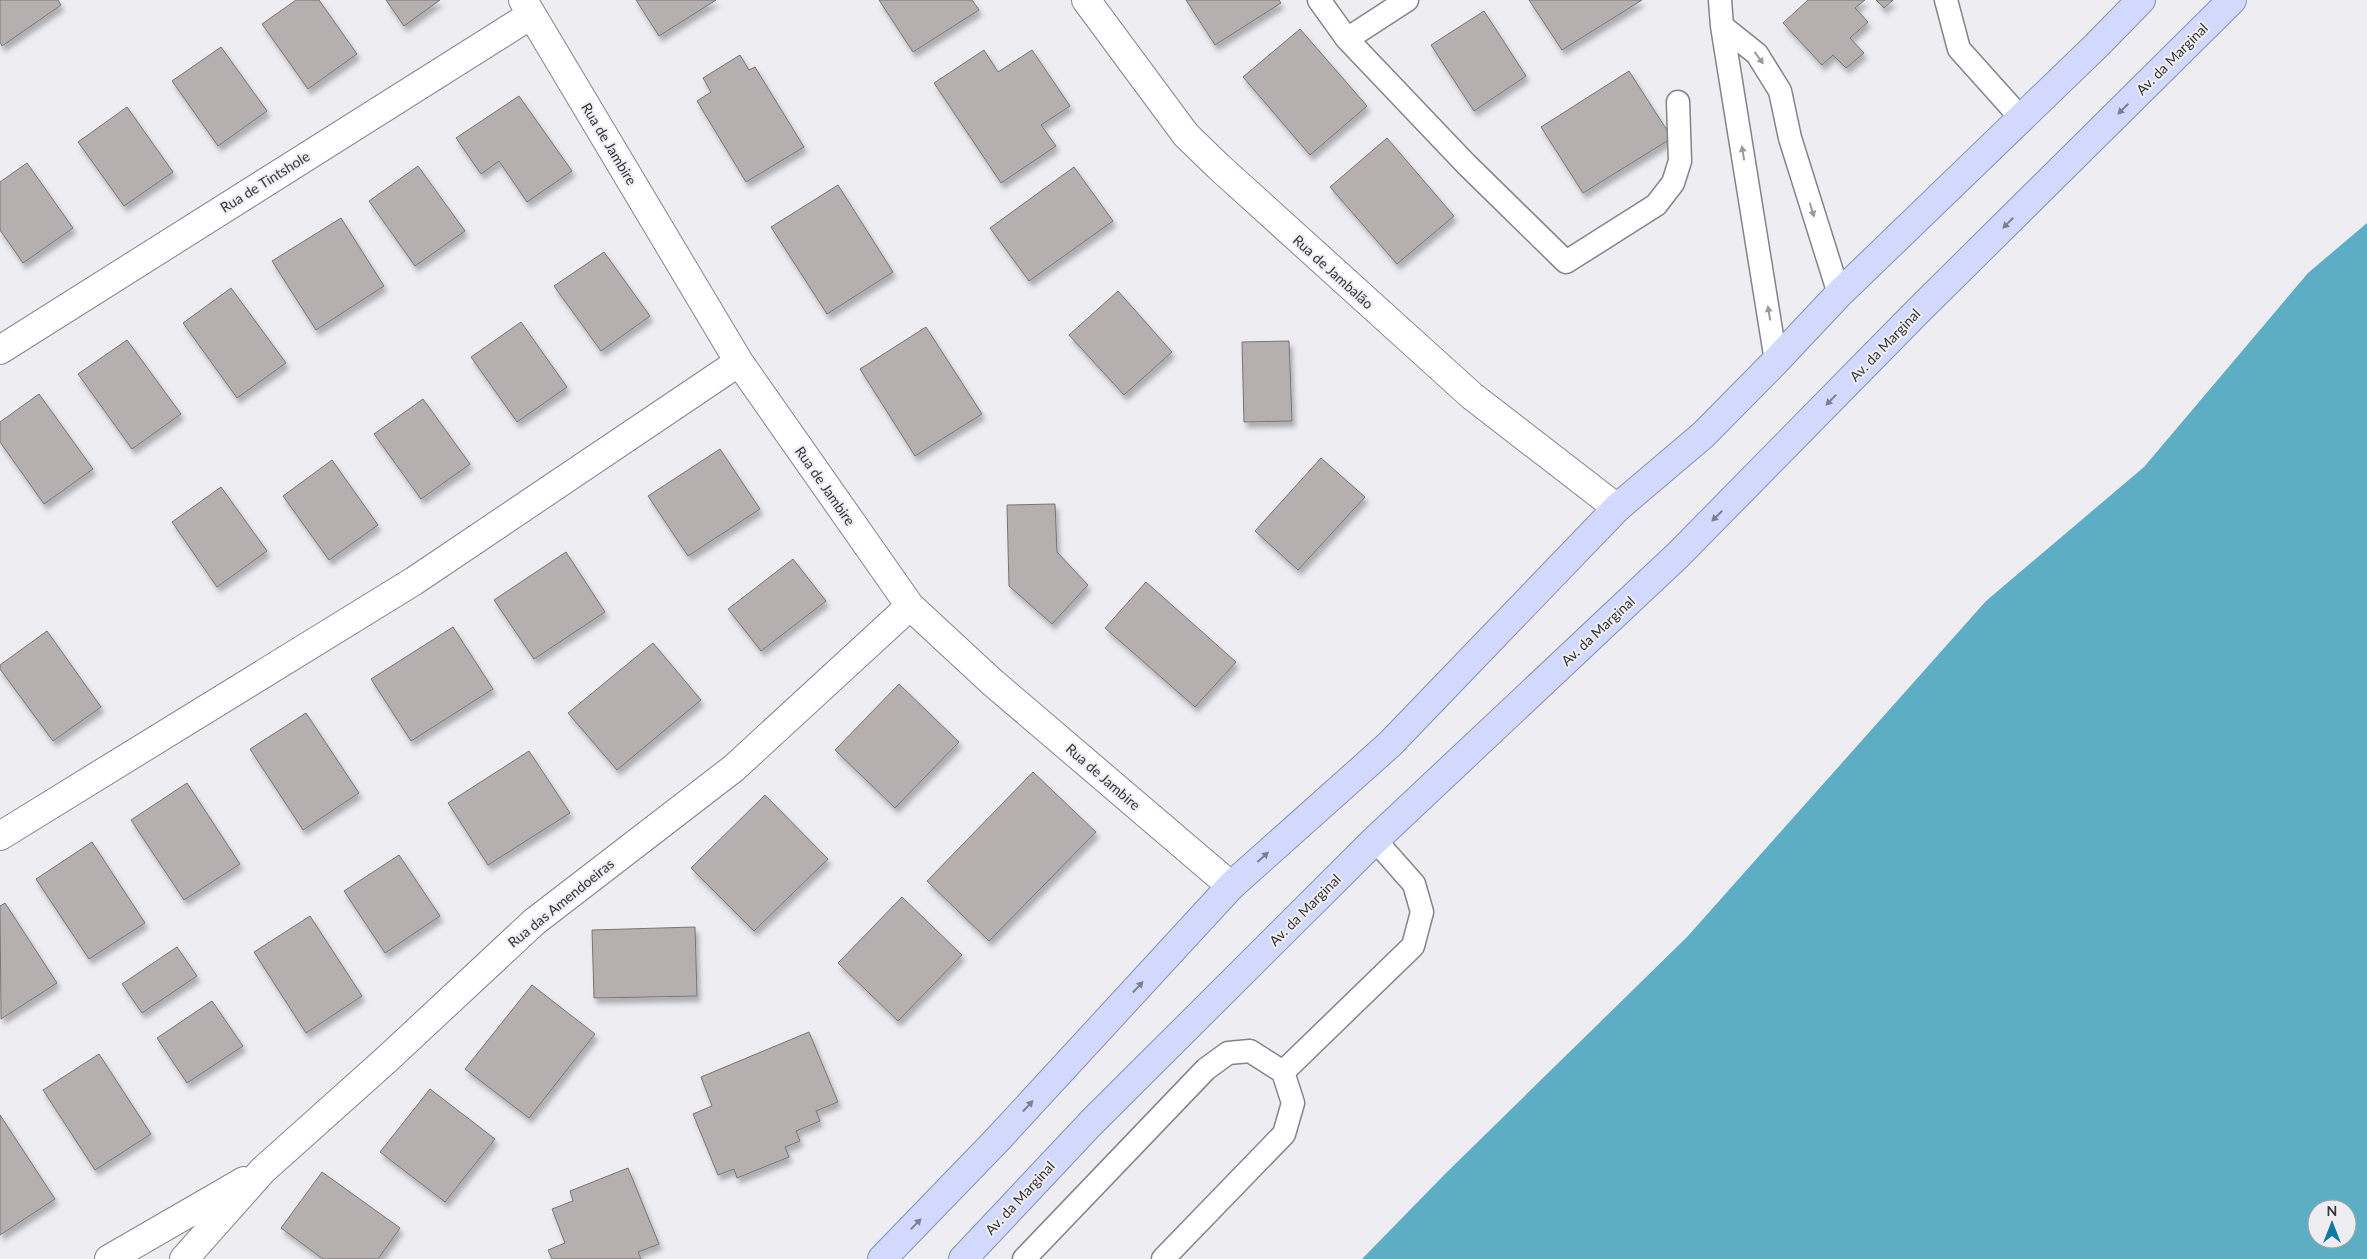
<svg xmlns="http://www.w3.org/2000/svg" width="2367" height="1259" font-family="Lato,sans-serif">
	<style>
		.water { fill: #5daec5; fill-rule: evenodd }
		.building { fill: #b5b0af; stroke: #797574; filter: url(#shadow) }
		.lines { fill: none; stroke-linecap: round; stroke-linejoin: round }
		.lane-casing { stroke: #848488; stroke-width: 25 }
		.street-casing { stroke: #848488; stroke-width: 30 }
		.primary-casing { stroke: #888fb6; stroke-width: 30 }
		.lane { stroke: #fff; stroke-width: 22 }
		.street { stroke: #fff; stroke-width: 28 }
		.primary { stroke: #d3d9fc; stroke-width: 28 }
		.oneway { fill: #9a9a9b }
		.oneway2 { fill: #7c7f90 }
		.labels { text-anchor: middle; stroke-width: 4; stroke-linejoin: round; paint-order: stroke }
		.street-label { font-size: 14px; fill: #353537; stroke: #ededf2 }
	</style>
	<defs>
		<filter id="shadow"><feDropShadow dx="3" dy="5.5" stdDeviation="2.5" flood-color="#0004"/></filter>
	</defs>
	<rect width="100%" height="100%" fill="#ededf2"/>
	<!-- water -->
	<path class="water" d="M2367 223V1259H1362L1446 1173 1687 937 1986 601 2144 467 2308 273ZM2317 1209H2347V1239H2317Z"/>
	<!-- building -->
	<path class="building" d="M0 0H58L61 5 2 46 0 42Z
		M296 0H319L357 54 308 89 262 24Z
		M386 0H440L404 26Z
		M636 0H716L659 36Z
		M879 0H972L979 10 913 52Z
		M1186 0H1279L1281 3 1215 45Z
		M1529 0H1642L1562 50Z
		M1808 0H1865L1855 8 1868 22 1850 38 1864 53 1846 68 1833 55 1822 65 1783 23Z
		M1876 0H1893L1884 8Z
		M1484 11 1526 76 1474 111 1431 45Z
		M1300 29 1367 106 1310 155 1243 77Z
		M221 47 267 111 218 146 172 81Z
		M984 50 998 72 1032 50 1070 106 1041 125 1056 146 1001 183 934 83Z
		M740 55 749 70 755 67 804 147 746 182 697 101 711 92 703 78Z
		M1629 71 1672 138 1583 193 1541 127Z
		M519 96 572 171 527 202 499 161 481 174 456 138Z
		M127 107 173 172 124 206 78 142Z
		M1387 138 1454 216 1397 264 1330 187Z
		M27 163 73 228 23 263 0 230V182Z
		M418 166 465 231 415 266 369 201Z
		M1074 167 1113 221 1029 281 990 228Z
		M838 185 893 272 827 314 771 227Z
		M341 218 384 286 316 330 272 261Z
		M604 252 650 316 601 351 554 286Z
		M231 288 286 363 237 398 183 323Z
		M1118 291 1172 352 1124 395 1069 335Z
		M521 322 567 387 517 422 471 357Z
		M926 327 982 414 915 456 860 369Z
		M127 340 181 414 132 449 78 374Z
		M1289 341 1292 421 1244 422 1242 342Z
		M39 394 93 469 44 504 0 442V422Z
		M423 399 470 464 421 499 374 434Z
		M720 449 760 509 688 556 648 496Z
		M1321 458 1365 497 1298 570 1255 531Z
		M332 460 378 525 329 560 283 496Z
		M221 487 267 551 217 587 172 522Z
		M1055 504 1057 552 1088 585 1052 624 1009 586 1007 505Z
		M566 552 605 612 534 659 494 600Z
		M793 559 826 601 761 651 728 609Z
		M1146 582 1236 662 1195 707 1105 628Z
		M453 627 493 689 411 741 371 679Z
		M47 631 101 707 53 741 0 669V665Z
		M653 643 701 700 617 770 568 713Z
		M899 684 959 742 895 808 835 750Z
		M306 713 359 793 303 830 250 749Z
		M529 751 570 813 488 865 448 803Z
		M1033 772 1096 832 989 941 927 881Z
		M187 783 240 864 184 900 131 820Z
		M765 795 828 859 754 931 691 868Z
		M92 842 145 923 89 959 36 879Z
		M399 855 440 916 385 953 344 891Z
		M902 897 962 955 898 1021 838 963Z
		M5 903 57 983 1 1019 0 906Z
		M310 916 362 996 306 1033 254 952Z
		M695 927 697 996 594 998 592 930Z
		M177 947 197 976 142 1013 122 984Z
		M532 985 595 1034 529 1118 465 1069Z
		M212 1001 243 1046 187 1083 157 1038Z
		M809 1032 838 1102 816 1111 820 1121 796 1131 800 1141 785 1147 789 1157 737 1178 734 1169 718 1175 693 1114 712 1106 701 1077Z
		M99 1054 151 1134 95 1170 43 1090Z
		M430 1089 495 1139 445 1202 380 1152Z
		M0 1115 55 1199 0 1235Z
		M628 1168 659 1244 638 1252 641 1259H552L548 1250 565 1243 552 1209 573 1201 570 1191Z
		M322 1172 400 1228 378 1259H323L281 1228Z"/>
	<g class="lines">
		<defs>
			<path id="lane" d="M1319 0 1347 39 1466 164 1566 262 1656 205 1673 183 1680 161 1678 102
				M1720 0 1722 26 1776 361
				M1946 0 1959 49 2020 117
				M1722 26 1757 54 1780 91 1790 138 1839 294
				M1347 39 1407 0
				M1024 1259 1206 1069 1228 1053 1250 1051 1283 1072
				M1163 1259 1284 1134 1293 1103 1283 1072 1413 946 1422 912 1414 884 1375 840"/>
			<path id="street" d="M523 0 739 362 910 606 992 682 1231 886
				M1086 0 1186 135 1219 167 1472 396 1617 508
				M0 350 531 15
				M0 836 414 581 739 362
				M109 1259 244 1181
				M184 1259 263 1170 386 1060 534 922 734 768 910 606"/>
			<path id="primary" d="M882 1259 998 1139 1231 886 1390 744 1617 508 1703 435 1776 361 1839 294 2096 46 2141 0
				M963 1259 1091 1123 1375 840 1678 555 1917 312 2232 0"/>
		</defs>
		<!-- lane casing -->
		<use href="#lane" class="lane-casing"/>
		<!-- street casing -->
		<use href="#street" class="street-casing"/>
		<!-- primary casing -->
		<use href="#primary" class="primary-casing"/>
		<!-- lane -->
		<use href="#lane" class="lane"/>
		<!-- street -->
		<use href="#street" class="street"/>
		<!-- primary -->
		<use href="#primary" class="primary"/>
	</g>
	<!-- one-way arrows -->
	<defs><path id="oneway-solid" d="M-6-.8H1V-3.2L6.5 0L1 3.2V.8H-6Z" transform="scale(1.25)"/></defs>
	<g class="oneway">
		<use href="#oneway-solid" transform="translate(1759 58) rotate(54)"/>
		<use href="#oneway-solid" transform="translate(1743 153) rotate(-99)"/>
		<use href="#oneway-solid" transform="translate(1812 210) rotate(73)"/>
		<use href="#oneway-solid" transform="translate(1769 313) rotate(-99)"/>
	</g>
	<g class="oneway2">
		<use href="#oneway-solid" transform="translate(2123 109) rotate(135)"/>
		<use href="#oneway-solid" transform="translate(2008 223) rotate(135)"/>
		<use href="#oneway-solid" transform="translate(1831 400) rotate(134)"/>
		<use href="#oneway-solid" transform="translate(1717 516) rotate(135)"/>
		<use href="#oneway-solid" transform="translate(1263 857) rotate(-42)"/>
		<use href="#oneway-solid" transform="translate(1138 987) rotate(-47)"/>
		<use href="#oneway-solid" transform="translate(1028 1106) rotate(-47)"/>
		<use href="#oneway-solid" transform="translate(916 1224) rotate(-46)"/>
	</g>
	<g class="labels">
		<!-- street labels -->
		<g class="street-label">
			<text transform="translate(2172 59) rotate(-45)" y="5">Av. da Marginal</text>
			<text transform="translate(609 144) rotate(59)" y="5">Rua de Jambire</text>
			<text transform="translate(265 182) rotate(-32)" y="5">Rua de Tintshole</text>
			<text transform="translate(1333 272) rotate(42)" y="5">Rua de Jambalão</text>
			<text transform="translate(1885 345) rotate(-46)" y="5">Av. da Marginal</text>
			<text transform="translate(825 486) rotate(55)" y="5">Rua de Jambire</text>
			<text transform="translate(1598 631) rotate(-43)" y="5">Av. da Marginal</text>
			<text transform="translate(1103 777) rotate(41)" y="5">Rua de Jambire</text>
			<text transform="translate(561 903) rotate(-39)" y="5">Rua das Amendoeiras</text>
			<text transform="translate(1305 910) rotate(-45)" y="5">Av. da Marginal</text>
			<text transform="translate(1020 1198) rotate(-47)" y="5">Av. da Marginal</text>
		</g>
	</g>
	<!-- north arrow -->
	<g transform="translate(2332 1224)"><circle r="24" fill="#ededf2" stroke="#a3a3a7"/>
	<path d="M0-4L9 19L0 12L-9 19Z" fill="#107aa5"/>
	<text y="-8" font-size="14" font-weight="bold" text-anchor="middle" fill="#353537">N</text>
	</g>
</svg>
